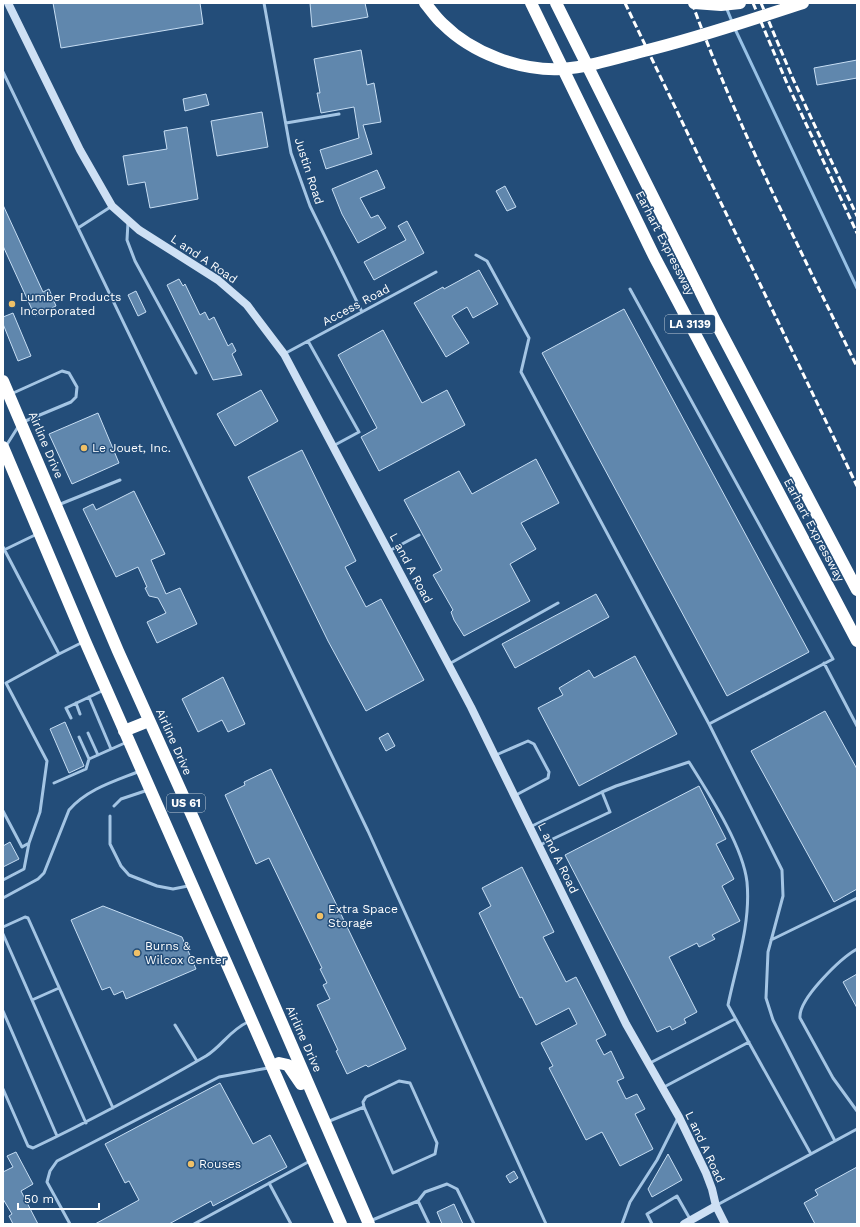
<svg xmlns="http://www.w3.org/2000/svg" width="860" height="1227" font-family="'Work Sans',sans-serif">
	<style>
		.lines { fill: none; stroke-linecap: round; stroke-linejoin: round }
		.stream { stroke: #98c1e5; stroke-width: 3 }
		.building { fill: #6087ad; stroke: #c7def4 }
		.lane { stroke: #a4c5e4; stroke-width: 3 }
		.secondary { stroke: #cee0f4; stroke-width: 8 }
		.highway { stroke: #fff; stroke-width: 12 }
		.rail { stroke: #fff; stroke-width: 3; stroke-dasharray: 7 3; stroke-linecap: butt }
		.highway-bridge { stroke: #fff; stroke-width: 12 }
		.poi-dot { fill: #efc067; stroke: #234d79; stroke-width: 1.5 }
		.labels { text-anchor: middle; stroke-width: 3; stroke-linejoin: round; paint-order: stroke }
		.shield { fill: #234d79; stroke: #bdcad7; stroke-width: 1 }
		.shield-label { font-size: 11px; font-weight: bold; fill: #fff }
		.street-label { font-size: 12px; fill: #fff; stroke: #234d79 }
		.poi-label { font-size: 12px; fill: #fff; stroke: #234d79; text-anchor: start }
	</style>
	<rect width="100%" height="100%" fill="#234d79"/>
	<g class="lines">
		<!-- stream -->
		<path class="stream" d="M726 7 733 24
			M735 29 857 288"/>
	</g>
	<!-- building -->
	<path class="building" d="M53 3H200L203 24 61 48Z
		M310 3H365L368 17 312 27Z
		M361 50 367 85 374 83 381 122 363 125 372 154 326 169 320 150 359 138 354 107 321 113 317 93H320L314 59Z
		M857 60V78L817 85 814 68Z
		M206 94 209 105 185 111 183 99Z
		M262 112 268 147 217 156 211 121Z
		M187 127 198 199 150 208 145 182 128 185 123 156 167 149 164 131Z
		M377 170 385 188 360 198 371 218 378 215 386 228 358 243 342 214 332 189Z
		M505 186 516 207 507 211 496 191Z
		M3 205 43 292 49 289 56 306 35 316 3 246Z
		M407 221 424 253 374 280 364 262 406 240 398 226Z
		M479 270 498 304 473 318 467 307 452 316 469 343 446 357 414 303 443 287 444 289Z
		M179 279 183 286 185 284 200 315 205 312 209 320 214 317 228 346 232 343 236 351 232 354 242 375 213 380 167 285Z
		M136 291 146 312 138 316 128 295Z
		M624 309 809 652 727 696 542 353Z
		M13 313 31 356 18 361 3 324V317Z
		M383 330 422 403 447 390 465 425 379 471 361 437 377 428 338 355Z
		M261 390 278 421 235 446 217 414Z
		M98 413 119 463 72 484 49 434Z
		M302 450 356 561 345 567 366 607 381 599 424 680 366 711 328 641 248 477Z
		M536 459 559 503 521 523 536 549 510 564 530 601 464 636 454 620 451 612 453 610 433 575 442 570 404 500 459 471 472 494Z
		M134 491 165 554 151 560 166 594 180 588 197 624 157 643 147 622 166 613 158 598 149 596 145 588 147 587 138 567 116 577 83 509 93 504 96 510Z
		M596 594 609 617 515 668 502 644Z
		M635 656 677 734 579 786 538 708 563 695 559 688 589 670 594 678Z
		M223 677 245 724 228 732 222 720 198 732 182 699Z
		M825 711 857 769V889L834 902 751 751Z
		M65 722 84 766 69 773 50 729Z
		M388 733 395 746 386 751 379 738Z
		M271 769 406 1049 368 1067 366 1065 347 1074 336 1051 338 1050 317 1005 330 999 323 985 327 983 320 969 322 968 269 858 256 864 225 795 245 785 244 782Z
		M699 786 726 839 716 844 734 879 722 886 740 921 712 935 715 939 699 947 697 943 669 957 697 1012 684 1019 686 1023 672 1030 670 1026 657 1032 565 855Z
		M10 842 19 859 3 867V846Z
		M522 867 554 932 543 937 566 982 576 977 606 1035 596 1040 604 1055 611 1051 624 1078 617 1081 626 1099 637 1094 645 1109 635 1114 653 1149 620 1166 602 1132 586 1140 549 1068 553 1066 541 1043 577 1024 569 1008 536 1025 522 997 520 998 479 913 491 906 482 888Z
		M103 906 182 937 196 969 126 999 123 991 114 995 110 987 102 990 71 920Z
		M857 974V1008L843 982Z
		M220 1083 253 1144 270 1135 287 1167 213 1206 211 1201 169 1224H95L139 1200 129 1181 125 1183 105 1144Z
		M16 1152 33 1184 21 1191 38 1224H13L9 1216 12 1214 3 1199V1172L13 1167 7 1156Z
		M668 1154 682 1180 652 1197 648 1189Z
		M857 1167V1224H815L804 1203 818 1195 815 1190Z
		M514 1171 518 1178 510 1183 506 1176Z
		M454 1204 463 1224H442L437 1212Z"/>
	<g class="lines">
		<!-- lane -->
		<path class="lane" d="M264 3 291 153 310 206 362 312
			M3 72 368 831 546 1224
			M286 123 339 114
			M128 222 127 240 135 261 196 373
			M78 228 112 206
			M476 255 487 261 529 338 521 372 709 724 782 870 783 896 768 952 766 998 773 1020 835 1141
			M630 289 833 659 709 724
			M308 341 359 432 333 446
			M284 354 436 272
			M11 394 62 371 69 373 77 387 76 397 71 402 23 422
			M6 446 18 427
			M58 505 120 480
			M3 547 59 654 6 683 47 761 40 812 29 843 22 847 3 811
			M4 550 37 534
			M389 551 419 535
			M59 654 83 642
			M824 663 857 726
			M449 664 558 603
			M89 697 111 749
			M76 703 80 714
			M71 718 66 708 104 690
			M88 733 98 755
			M79 737 89 759 127 742
			M496 755 528 741 534 744 549 772 548 778 516 795
			M54 783 86 769 89 759
			M114 806 121 799 148 790
			M110 816V844L121 866 129 875 157 886 173 889 188 886
			M530 827 602 792
			M540 845 610 812 602 792 616 786 689 762C709 794 743 846 747 882 751 924 736 966 728 1005L811 1154
			M3 880 24 869 29 843
			M3 898 38 879 44 873 69 810C87 789 115 781 140 771
			M3 927 25 917 28 918 113 1108
			M3 934 86 1123
			M771 940 857 898
			M857 949C841 958 798 999 800 1018L833 1078 857 1111
			M32 1000 59 988
			M3 1011 57 1136
			M175 1025 197 1061
			M650 1063 735 1019
			M664 1087 749 1042
			M3 1089 28 1146 33 1148C92 1120 149 1089 206 1056 222 1046 230 1030 248 1022
			M327 1122 364 1107 363 1102 366 1097 399 1081 410 1083 437 1143 435 1154 393 1173 364 1107
			M269 1183 291 1224
			M717 1205 857 1129
			M370 1221 418 1201
			M70 1224 47 1182 50 1171 57 1161 219 1077 268 1068
			M194 1224 310 1161
			M429 1224 418 1201 425 1192 447 1184 457 1189 474 1224
			M622 1224 630 1202 657 1160 678 1118
			M652 1224 647 1214 677 1196 690 1219"/>
		<!-- secondary -->
		<path class="secondary" d="M8 3 80 150 112 206 139 230 218 280 247 305 284 354 471 707 626 1024 679 1117 706 1173 712 1189 716 1206 725 1224
			M684 1224 716 1206"/>
		<!-- highway -->
		<path class="highway" d="M531 3 654 256 857 641
			M556 3 715 321 857 590
			M694 3 721 5 740 3
			M3 381 118 651 194 820 369 1224
			M3 447 85 641 341 1224
			M124 731 149 721
			M272 1067 279 1063 288 1065 301 1084"/>
		<!-- rail -->
		<path class="rail" d="M625 3 857 486
			M692 3C738 128 799 247 857 367
			M753 3 786 81 857 233
			M761 3 793 79 857 216"/>
		<!-- highway-bridge -->
		<path class="highway-bridge" d="M425 3C431 10 436 18 443 24 472 53 520 71 561 69 589 67 617 58 644 51 698 38 750 20 803 3"/>
	</g>
	<!-- markers -->
	<g class="poi-dot">
		<circle cx="12" cy="304" r="4"/>
		<circle cx="84" cy="448" r="4"/>
		<circle cx="320" cy="916" r="4"/>
		<circle cx="137" cy="953" r="4"/>
		<circle cx="191" cy="1164" r="4"/>
	</g>
	<g class="labels">
		<!-- shield labels -->
		<g class="shield">
			<rect x="665" y="315" width="50" height="18" rx="3"/>
			<rect x="167" y="794" width="38" height="18" rx="3"/>
		</g>
		<g class="shield-label">
			<text x="690" y="328">LA 3139</text>
			<text x="186" y="807">US 61</text>
		</g>
		<!-- street labels -->
		<g class="street-label">
			<text transform="translate(309 171) rotate(72)" y="4">Justin Road</text>
			<text transform="translate(665 243) rotate(63)" y="4">Earhart Expressway</text>
			<text transform="translate(204 259) rotate(34)" y="4">L and A Road</text>
			<text transform="translate(356 305) rotate(-28)" y="4">Access Road</text>
			<text transform="translate(46 445) rotate(67)" y="4">Airline Drive</text>
			<text transform="translate(814 530) rotate(62)" y="4">Earhart Expressway</text>
			<text transform="translate(411 568) rotate(62)" y="4">L and A Road</text>
			<text transform="translate(174 742) rotate(66)" y="4">Airline Drive</text>
			<text transform="translate(558 858) rotate(64)" y="4">L and A Road</text>
			<text transform="translate(304 1039) rotate(66)" y="4">Airline Drive</text>
			<text transform="translate(705 1147) rotate(65)" y="4">L and A Road</text>
		</g>
		<!-- poi labels -->
		<g class="poi-label">
			<text x="20" y="301">Lumber Products<tspan x="20" dy="14">Incorporated</tspan></text>
			<text x="92" y="452">Le Jouet, Inc.</text>
			<text x="328" y="913">Extra Space<tspan x="328" dy="14">Storage</tspan></text>
			<text x="145" y="950">Burns &amp;<tspan x="145" dy="14">Wilcox Center</tspan></text>
			<text x="199" y="1168">Rouses</text>
		</g>
	</g>
	<!-- border -->
	<rect width="860" height="1227" fill="none" stroke="#ffffff" stroke-width="8"/>
	<!-- scale -->
	<path d="M18 1203v6h81v-6" fill="none" stroke="#ffffff" stroke-width="2"/>
	<text x="24" y="1203" font-size="12" fill="#ffffff" stroke="#234d79" stroke-width="3" paint-order="stroke">50 m</text>
</svg>
